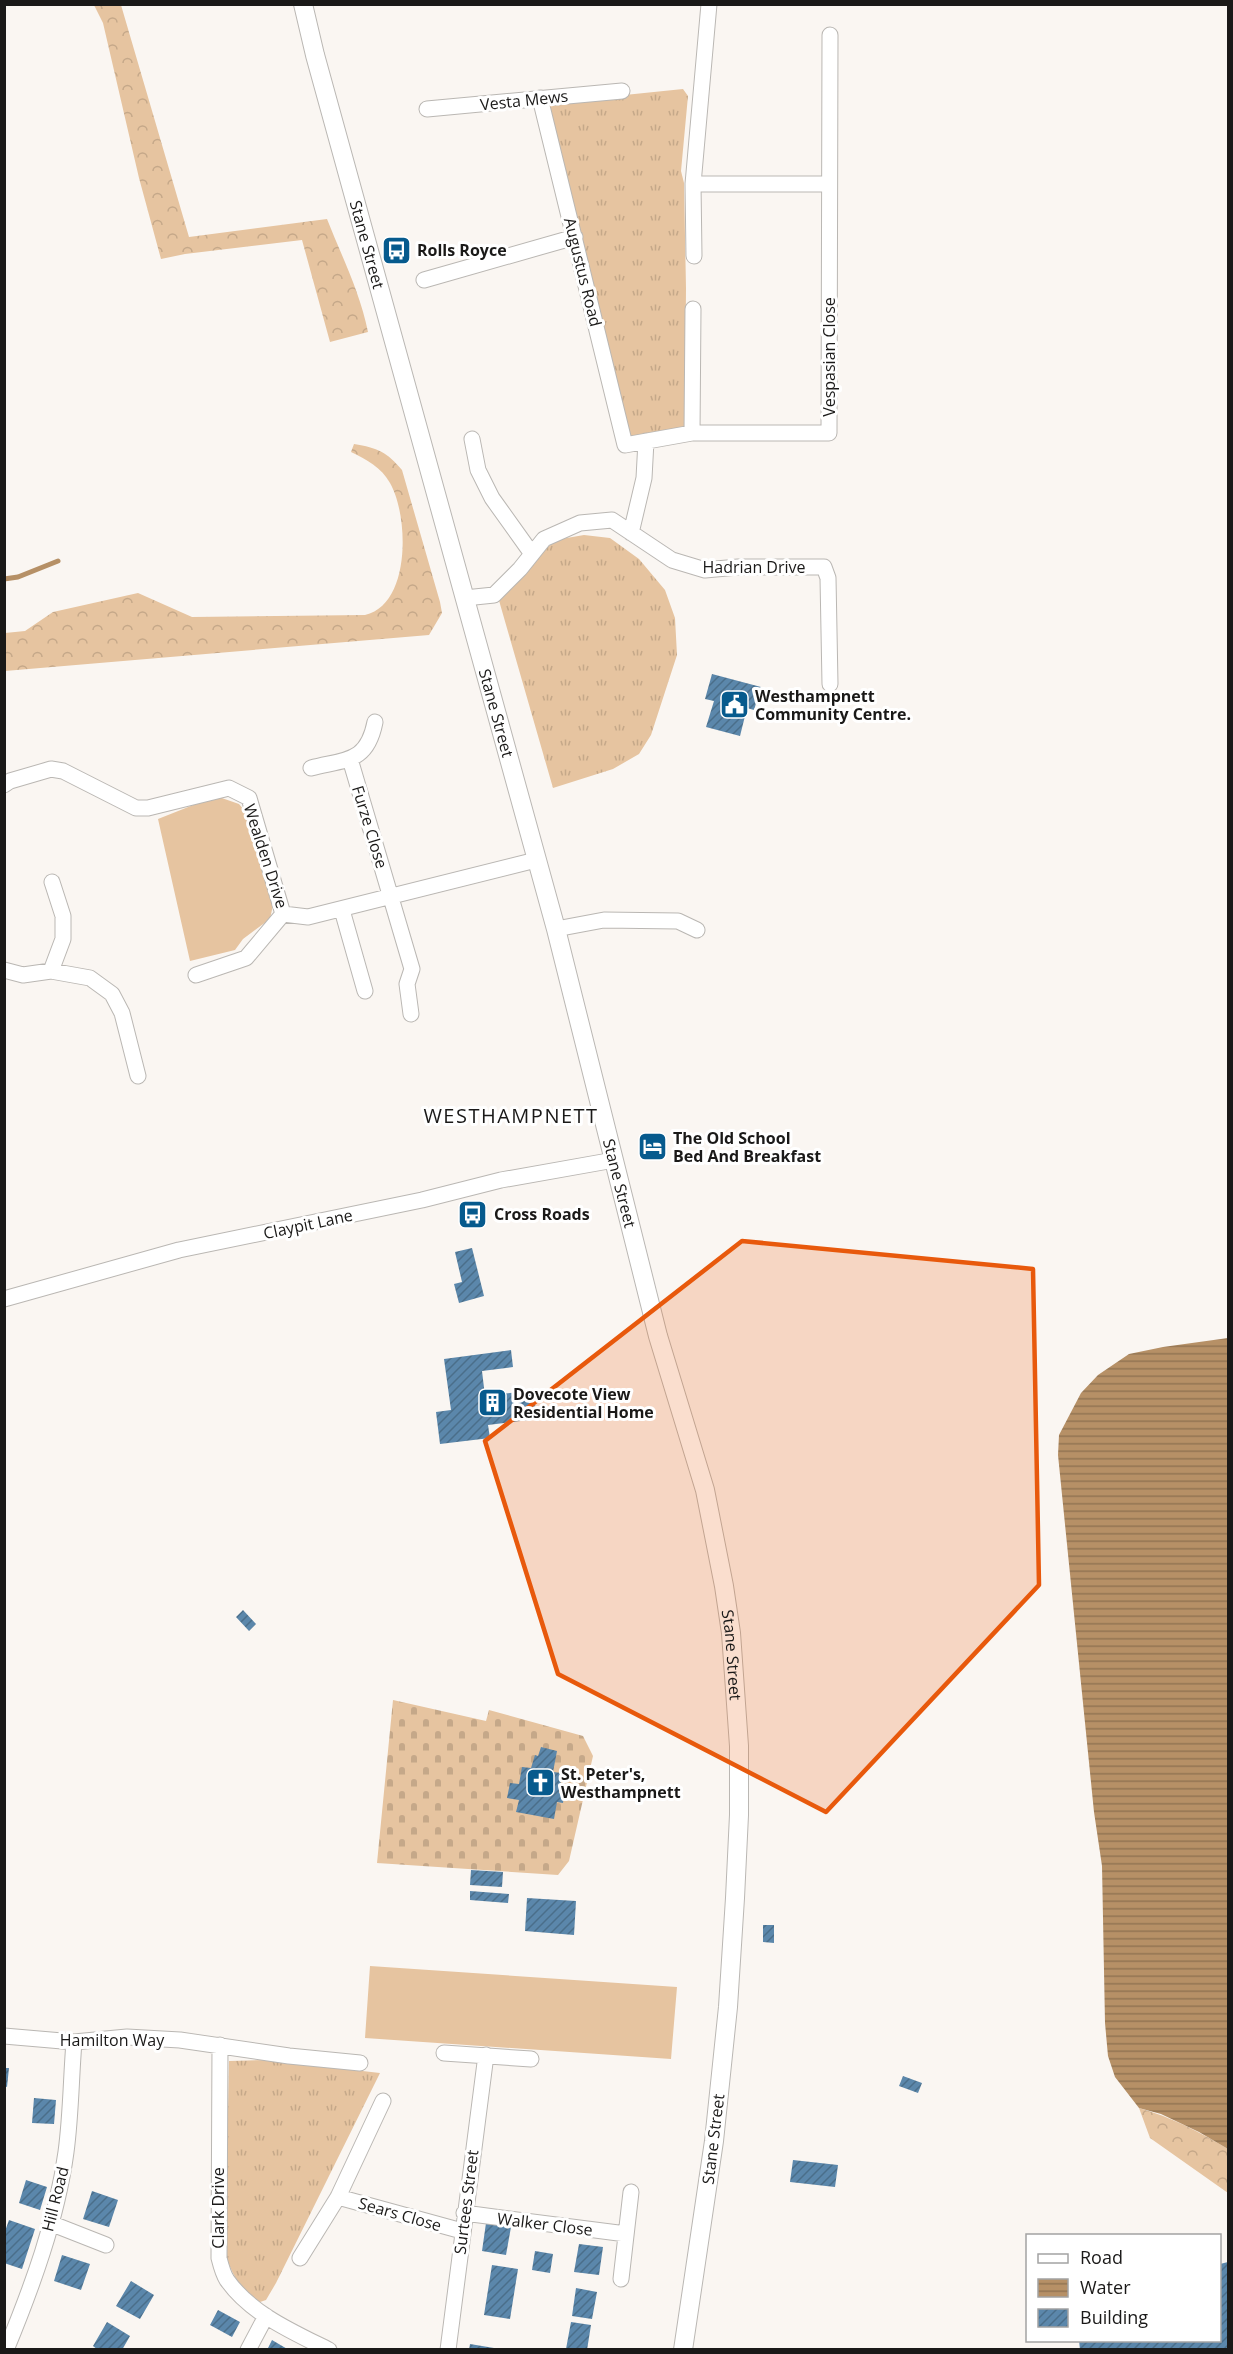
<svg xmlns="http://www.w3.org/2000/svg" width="1233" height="2354" font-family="'Open Sans',sans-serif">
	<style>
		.grass { fill: url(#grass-tufts) }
		.forest { fill: url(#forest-crowns) }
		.cemetery { fill: url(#cemetery-stones) }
		.garden { fill: #e6c4a0 }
		.water { fill: url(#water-rules) }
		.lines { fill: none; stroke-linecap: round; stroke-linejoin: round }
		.stream { stroke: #b69066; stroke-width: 5 }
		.building { fill: url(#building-hatch) }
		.minor-casing { stroke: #bab7b3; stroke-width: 17 }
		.tertiary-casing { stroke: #bab7b3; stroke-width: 20 }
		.minor { stroke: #fff; stroke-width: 15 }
		.tertiary { stroke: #fff; stroke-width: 18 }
		.marked { fill: #e8590c; fill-opacity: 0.2; stroke: #e8590c; stroke-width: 4.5; stroke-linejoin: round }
		.labels { text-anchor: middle; stroke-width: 6; stroke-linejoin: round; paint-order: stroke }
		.street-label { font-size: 16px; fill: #1a1918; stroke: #fff }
		.poi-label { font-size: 16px; font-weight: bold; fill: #1a1918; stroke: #fff; text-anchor: start }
		.quarter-label { font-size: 20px; letter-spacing: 1.5px; fill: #1a1918; stroke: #fff }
	</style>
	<defs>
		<pattern id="grass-tufts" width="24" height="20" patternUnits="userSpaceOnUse" patternTransform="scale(1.5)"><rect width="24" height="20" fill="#e6c4a0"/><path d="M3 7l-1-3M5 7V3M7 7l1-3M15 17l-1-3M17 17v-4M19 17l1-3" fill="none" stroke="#c5a889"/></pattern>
		<pattern id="forest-crowns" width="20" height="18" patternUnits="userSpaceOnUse" patternTransform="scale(1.5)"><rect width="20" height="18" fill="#e6c4a0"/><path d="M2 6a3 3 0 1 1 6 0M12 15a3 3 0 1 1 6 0" fill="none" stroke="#c5a889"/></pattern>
		<pattern id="cemetery-stones" width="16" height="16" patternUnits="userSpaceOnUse" patternTransform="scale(1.5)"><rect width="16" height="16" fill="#e6c4a0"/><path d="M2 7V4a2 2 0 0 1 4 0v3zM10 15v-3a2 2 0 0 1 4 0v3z" fill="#c5a889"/></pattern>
		<pattern id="water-rules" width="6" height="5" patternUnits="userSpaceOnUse" patternTransform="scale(1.5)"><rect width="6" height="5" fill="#b69066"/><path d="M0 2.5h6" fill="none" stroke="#937553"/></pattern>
		<pattern id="building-hatch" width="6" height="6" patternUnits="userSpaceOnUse" patternTransform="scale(1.5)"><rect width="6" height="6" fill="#5b87ab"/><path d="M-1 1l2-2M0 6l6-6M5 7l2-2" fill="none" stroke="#4a6e8a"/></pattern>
	</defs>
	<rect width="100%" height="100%" fill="#faf6f2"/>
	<!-- grass -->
	<path class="grass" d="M683 89 688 96 681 171 684 183 686 288 685 429 629 439 547 103Z
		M584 535 610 538 639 559 665 590 675 618 677 655 651 735 639 754 613 769 553 788 498 597 542 550 561 539Z
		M266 2060 380 2073 276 2283 266 2300 260 2302C240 2288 231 2275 225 2251L229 2061Z"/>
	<!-- forest -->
	<path class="forest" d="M94 5H121L189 237 327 219C342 257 360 292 368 332L330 342 302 240 185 254 161 259 139 178 103 23Z
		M354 444C378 448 387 452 402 470L440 602 442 613 429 635 5 671V633L25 631 53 612 138 593 192 617 365 615C411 605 409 516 390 483 382 468 366 459 351 452Z
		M1139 2108C1171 2117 1200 2132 1228 2149V2193L1150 2138Z"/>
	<!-- cemetery -->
	<path class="cemetery" d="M393 1700 486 1721 489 1710 583 1736 593 1756 569 1861 558 1875 377 1863Z"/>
	<!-- garden -->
	<path class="garden" d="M216 796 239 804 248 815 273 905 270 919 243 939 235 950 190 961 158 819Z
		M370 1966 677 1987 671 2059 365 2038Z"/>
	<!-- water -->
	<path class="water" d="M1228 1338V2149L1199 2132 1161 2114 1139 2108 1115 2077 1108 2056 1105 2023 1102 1866 1094 1812 1058 1455 1059 1435 1081 1393 1098 1375 1129 1354 1163 1347Z"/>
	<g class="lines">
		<!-- stream -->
		<path class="stream" d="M4 579 18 577 58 561"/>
	</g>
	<!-- building -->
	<path class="building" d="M712 674 761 687 754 710 747 708 740 736 706 727 714 701 705 699Z
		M472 1248 484 1296 459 1303 454 1284 462 1282 455 1252Z
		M511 1350 513 1367 482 1371 485 1396 533 1390 537 1419 488 1425 490 1438 440 1444 436 1412 451 1410 444 1359Z
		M243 1610 256 1624 249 1631 236 1617Z
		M541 1747 557 1751 553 1772 562 1773 559 1793 564 1794 563 1803 557 1802 554 1819 516 1812 519 1800 507 1798 510 1783 519 1784 522 1767 531 1768 535 1755 538 1756Z
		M471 1870 503 1872 502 1887 470 1885Z
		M470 1891 509 1894 508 1903 470 1900Z
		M527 1898 576 1901 574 1935 525 1931Z
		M763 1925H774V1943L763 1942Z
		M4 2068H9L7 2087 4 2086Z
		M903 2076 922 2083 918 2093 899 2086Z
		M34 2098 56 2100 54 2124 32 2123Z
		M793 2160 838 2165 835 2187 790 2182Z
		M26 2180 47 2187 40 2210 19 2203Z
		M92 2191 118 2200 109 2227 83 2219Z
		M9 2220 35 2229 22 2269 4 2263V2234Z
		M486 2223 511 2227 506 2255 482 2251Z
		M579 2244 603 2247 599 2275 574 2272Z
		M535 2251 553 2254 550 2273 532 2270Z
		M62 2255 90 2264 81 2290 54 2281Z
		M1228 2262V2350H1080L1079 2340H1220V2264Z
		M492 2265 518 2269 510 2319 484 2315Z
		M131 2281 154 2295 140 2319 116 2306Z
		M576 2288 597 2292 592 2319 572 2316Z
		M218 2310 240 2322 232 2337 210 2325Z
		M107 2322 130 2336 122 2350H98L93 2346Z
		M571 2322 591 2325 587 2350 566 2349Z
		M272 2340 289 2350H267Z
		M470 2344 494 2348V2350H469Z"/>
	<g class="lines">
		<defs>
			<path id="minor" d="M709 4 693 184H829
				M540 98 625 445 692 433H829L830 35
				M427 109 622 91
				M693 184 694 256
				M424 280 575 237
				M692 433 693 309
				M472 439 478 470 492 498 532 554
				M631 533 644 478 646 441
				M465 598 494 595 520 569 544 539 580 523 612 520 672 560 705 570 738 567H824L828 578 830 684
				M350 759 412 969 407 984 411 1014
				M311 768C346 759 367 763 375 722
				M4 785 10 781 51 769 63 771 136 808H148L229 788 249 798 283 914
				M342 910 365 991
				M283 914 308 917 536 860
				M556 929 604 920 678 921 697 930
				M4 970 23 975 51 971 90 978 112 994 122 1013 138 1076
				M51 971 63 939V916L52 882
				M196 975 246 958 283 914
				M4 1299 179 1250 422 1200 501 1180 614 1160
				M4 2036 74 2042 127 2037 180 2040 289 2056 360 2063
				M220 2045 219 2258C221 2266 223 2274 227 2280 251 2314 293 2332 329 2350
				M444 2053 531 2059
				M338 2197 462 2231
				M464 2213 626 2234
				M50 2223 106 2245
				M300 2258 338 2197 383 2101
				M621 2279 631 2192
				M6 2350C32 2287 57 2219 66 2152 71 2115 71 2078 74 2042
				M248 2350 266 2316
				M448 2350 486 2055"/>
			<g id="tertiary">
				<path id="s1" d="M303 4 315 55 556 929 658 1336 705 1490 724 1586 731 1633 739 1746V1815L735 1898 728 2007 714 2141 683 2350"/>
			</g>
		</defs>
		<!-- minor casing -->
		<use href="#minor" class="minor-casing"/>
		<!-- tertiary casing -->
		<use href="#tertiary" class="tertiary-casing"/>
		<!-- minor -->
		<use href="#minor" class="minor"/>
		<!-- tertiary -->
		<use href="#tertiary" class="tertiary"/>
	</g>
	<!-- marked area -->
	<path class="marked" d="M742 1241 1033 1269 1039 1585 826 1812 558 1674 485 1441Z"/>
	<!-- icons -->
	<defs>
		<symbol id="bus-square" viewBox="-11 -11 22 22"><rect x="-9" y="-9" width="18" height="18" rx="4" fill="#065a8d" stroke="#fff"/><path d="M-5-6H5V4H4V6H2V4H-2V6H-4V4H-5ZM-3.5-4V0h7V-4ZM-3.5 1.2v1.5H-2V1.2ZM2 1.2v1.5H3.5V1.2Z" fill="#fff"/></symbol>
		<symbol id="civic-square" viewBox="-11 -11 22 22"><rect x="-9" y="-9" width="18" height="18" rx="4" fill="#065a8d" stroke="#fff"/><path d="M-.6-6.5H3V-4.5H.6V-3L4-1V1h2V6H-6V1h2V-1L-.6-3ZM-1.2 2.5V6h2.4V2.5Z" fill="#fff"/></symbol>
		<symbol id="hotel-square" viewBox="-11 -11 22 22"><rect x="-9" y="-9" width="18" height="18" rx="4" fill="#065a8d" stroke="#fff"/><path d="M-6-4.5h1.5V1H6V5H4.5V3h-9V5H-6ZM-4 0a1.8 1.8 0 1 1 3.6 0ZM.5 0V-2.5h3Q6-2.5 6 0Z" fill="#fff"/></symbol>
		<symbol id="building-square" viewBox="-11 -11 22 22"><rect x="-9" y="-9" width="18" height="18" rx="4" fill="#065a8d" stroke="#fff"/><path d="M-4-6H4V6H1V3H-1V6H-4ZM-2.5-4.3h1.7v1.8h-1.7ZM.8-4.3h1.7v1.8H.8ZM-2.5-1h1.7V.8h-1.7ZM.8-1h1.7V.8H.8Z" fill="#fff"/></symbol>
		<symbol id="church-square" viewBox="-11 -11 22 22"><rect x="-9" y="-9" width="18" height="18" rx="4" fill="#065a8d" stroke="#fff"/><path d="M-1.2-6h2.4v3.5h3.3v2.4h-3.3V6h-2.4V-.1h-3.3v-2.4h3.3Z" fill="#fff"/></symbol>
	</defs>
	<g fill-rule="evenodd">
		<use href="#bus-square" x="380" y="234" width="33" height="33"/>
		<use href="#civic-square" x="718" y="688" width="33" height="33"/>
		<use href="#hotel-square" x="636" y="1130" width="33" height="33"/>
		<use href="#bus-square" x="456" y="1198" width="33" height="33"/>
		<use href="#building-square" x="476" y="1386" width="33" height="33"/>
		<use href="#church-square" x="524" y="1766" width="33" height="33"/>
	</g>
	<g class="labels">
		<!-- street labels -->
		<g class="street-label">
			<text transform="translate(524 100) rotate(-6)" y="6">Vesta Mews</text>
			<text dy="6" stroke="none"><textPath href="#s1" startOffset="249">Stane Street</textPath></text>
			<text transform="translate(583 272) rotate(76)" y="6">Augustus Road</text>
			<text transform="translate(829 357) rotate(-90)" y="6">Vespasian Close</text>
			<text x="754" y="573">Hadrian Drive</text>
			<text dy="6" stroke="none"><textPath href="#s1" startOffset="735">Stane Street</textPath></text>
			<text transform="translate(370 827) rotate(73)" y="6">Furze Close</text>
			<text transform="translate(266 856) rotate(72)" y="6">Wealden Drive</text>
			<text dy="6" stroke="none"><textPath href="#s1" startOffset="1221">Stane Street</textPath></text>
			<text transform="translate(308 1224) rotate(-12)" y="6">Claypit Lane</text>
			<text dy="6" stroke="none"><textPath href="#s1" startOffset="1707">Stane Street</textPath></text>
			<text x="112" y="2046">Hamilton Way</text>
			<text transform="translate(713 2139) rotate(-83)" y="6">Stane Street</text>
			<text transform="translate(55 2199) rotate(-76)" y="6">Hill Road</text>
			<text transform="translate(466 2202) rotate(-83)" y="6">Surtees Street</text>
			<text transform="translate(218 2208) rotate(-90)" y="6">Clark Drive</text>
			<text transform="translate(400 2214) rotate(16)" y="6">Sears Close</text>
			<text transform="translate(545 2224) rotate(7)" y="6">Walker Close</text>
		</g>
		<!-- poi labels -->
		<g class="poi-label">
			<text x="417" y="256">Rolls Royce</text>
			<text x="755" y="702">Westhampnett<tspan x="755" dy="18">Community Centre.</tspan></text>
			<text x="673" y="1144">The Old School<tspan x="673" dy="18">Bed And Breakfast</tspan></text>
			<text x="494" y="1220">Cross Roads</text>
			<text x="513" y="1400">Dovecote View<tspan x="513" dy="18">Residential Home</tspan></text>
			<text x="561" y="1780">St. Peter's,<tspan x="561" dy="18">Westhampnett</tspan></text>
		</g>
		<!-- quarter labels -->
		<g class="quarter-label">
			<text x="511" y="1123">WESTHAMPNETT</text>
		</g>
	</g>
	<!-- border -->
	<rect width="1233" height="2354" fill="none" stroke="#1a1918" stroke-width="12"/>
	<!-- legend -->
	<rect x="1026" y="2234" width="195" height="108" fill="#ffffff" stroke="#a3a3a3" stroke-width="1.5"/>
	<rect x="1038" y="2254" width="30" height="9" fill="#ffffff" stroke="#a3a3a3" stroke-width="1.5"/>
	<text x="1080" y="2264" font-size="18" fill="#1a1918">Road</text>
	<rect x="1038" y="2279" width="30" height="18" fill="url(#water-rules)" stroke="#a3a3a3" stroke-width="1.5"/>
	<text x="1080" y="2294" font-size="18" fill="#1a1918">Water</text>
	<rect x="1038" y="2309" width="30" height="18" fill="url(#building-hatch)" stroke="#a3a3a3" stroke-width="1.5"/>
	<text x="1080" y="2324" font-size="18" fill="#1a1918">Building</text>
</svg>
